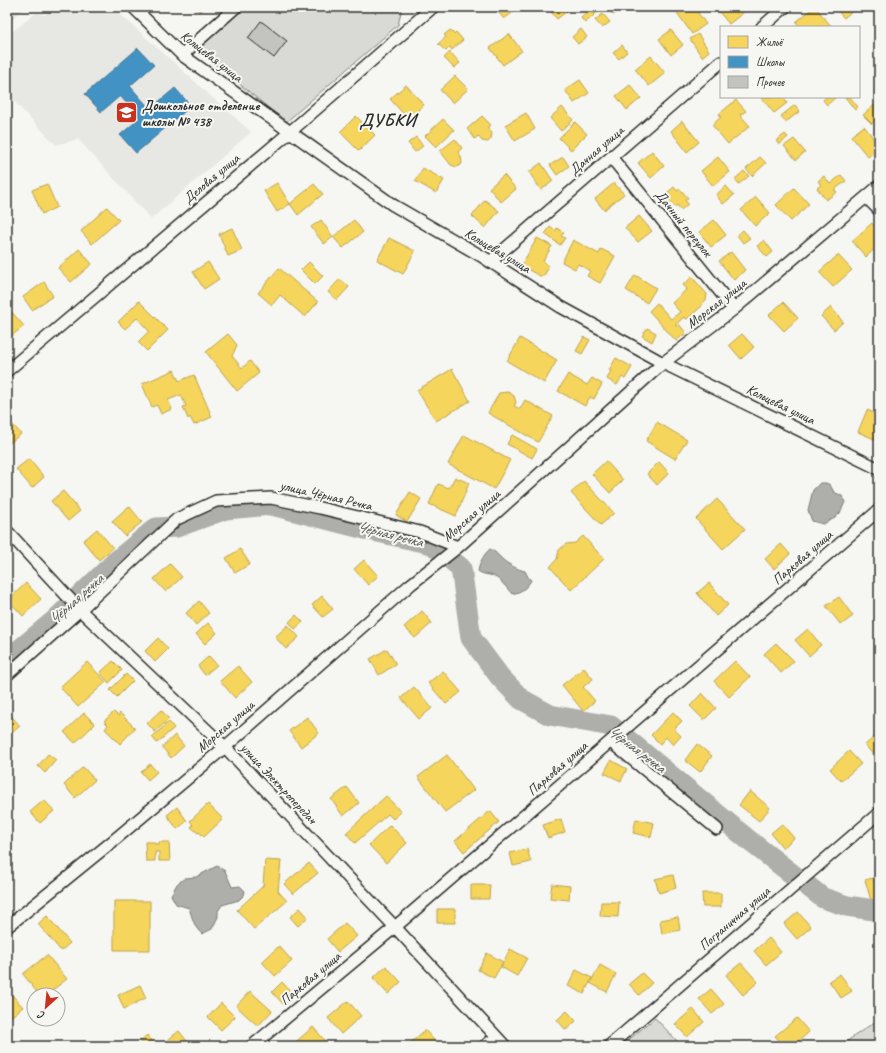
<svg xmlns="http://www.w3.org/2000/svg" width="886" height="1053" font-family="Caveat,sans-serif">
	<style>
		.built { fill: #e7e7e3 }
		.green { fill: #d9d9d5; stroke: #828280 }
		.water { fill: #aeaeab; stroke: #7a7a78 }
		.homes { fill: #f6d55c; stroke: #b9a24d }
		.schools { fill: #4393c3; stroke: #3c7495 }
		.lines { fill: none; stroke-linecap: round; stroke-linejoin: round }
		.river { stroke: #aeaeab; stroke-width: 21 }
		.building { fill: #c3c3c0; stroke: #2b2b2b }
		.street-casing { stroke: #2b2b2b; stroke-width: 14 }
		.street { stroke: #f6f6f2; stroke-width: 11 }
		.labels { text-anchor: middle; stroke-width: 4; stroke-linejoin: round; paint-order: stroke }
		.street-label { font-size: 14px; fill: #2b2b2b; stroke: #f6f6f2 }
		.poi-label { font-size: 14px; font-weight: bold; fill: #2b2b2b; stroke: #f6f6f2; text-anchor: start }
		.water-label { font-size: 15px; font-style: italic; fill: #525251; stroke: #f6f6f2 }
		.district-label { font-size: 18px; font-weight: bold; letter-spacing: 1px; fill: #2b2b2b; stroke: #f6f6f2 }
	</style>
	<rect width="100%" height="100%" fill="#f6f6f2"/>
	<filter id="ink" filterUnits="userSpaceOnUse"><feTurbulence type="fractalNoise" baseFrequency=".025" numOctaves="2"/><feDisplacementMap in="SourceGraphic" scale="8" xChannelSelector="R" yChannelSelector="G"/><feConvolveMatrix kernelMatrix="1 2 1 2 8 2 1 2 1" color-interpolation-filters="sRGB"/></filter>
	<g filter="url(#ink)">
		<!-- built -->
		<path class="built" d="M7 7H26L7 23Z
			M54 7H112L251 132 151 219 78 139 56 145 7 94V36L36 13 45 15Z"/>
		<!-- green -->
		<path class="green" d="M244 7H401L402 8 398 25 286 122 195 48Z
			M655 1018 682 1046H621Z
			M879 1019V1046H842L850 1039Z"/>
		<!-- water -->
		<path class="water" d="M820 483H826L830 485 834 492 842 496 845 502 840 513 835 518 823 524 812 521 808 510 813 490Z
			M490 549C496 552 498 555 502 559 507 564 519 570 525 571L528 577 531 580C527 588 521 592 512 594 507 588 500 579 493 576 487 574 483 575 478 571 480 562 483 555 490 549Z
			M217 866 225 871 232 887 240 886 245 891 244 895 239 900 222 905 218 911V917L212 929 202 934C194 928 192 916 189 908L176 904 171 895 177 884 185 878 196 877Z"/>
		<!-- homes -->
		<path class="homes" d="M194 7H204L200 12Z
			M494 7H520L504 19Z
			M547 7H570L571 8 557 19Z
			M593 7H603L585 23 581 18Z
			M609 7H622L623 8 613 15 608 8Z
			M673 7H700L696 10 706 24 692 34Z
			M715 7H738L743 13 729 24Z
			M814 7H815L832 27H800L796 22Z
			M834 7H857L844 18Z
			M603 14 610 22 602 28 595 20Z
			M581 29 587 37 578 44 572 37Z
			M450 30 454 34 456 32 463 40 452 50 450 47 446 51 438 44 446 37 444 35Z
			M671 30 683 45 671 55 659 39Z
			M509 34 522 51 503 65 490 48Z
			M698 34 709 51 702 57 690 39Z
			M879 38V46L875 41Z
			M622 45 627 52 619 59 613 53Z
			M450 52 460 63 454 68 444 58Z
			M651 56 665 73 649 86 635 69Z
			M455 76 468 89 453 103 440 90Z
			M580 80 589 93 574 103 565 90Z
			M406 85 424 105 408 119 390 99Z
			M630 85 641 98 627 110 616 96Z
			M761 97H783L787 103 774 113Z
			M826 97H836L827 105 823 100Z
			M845 97H850L858 107 855 110Z
			M736 100 746 111 740 115 750 126 728 144 712 125 721 117 719 114Z
			M878 102 879 103V117L872 124 863 115Z
			M795 105 800 111 786 122 781 116Z
			M562 107 573 120 561 131 550 118Z
			M526 113 535 129 515 141 505 125Z
			M356 116 375 135 359 151 340 132Z
			M482 116 491 125 487 128 492 133 491 139 488 142 482 141 478 136 475 139 467 129Z
			M443 119 454 130 436 147 425 136Z
			M682 121 699 142 687 152 671 131Z
			M575 122 587 134 571 150 559 138Z
			M864 126 879 145V148L868 157 851 136Z
			M785 134 788 137 779 145 776 141Z
			M416 137 423 146 415 152 408 143Z
			M455 139 462 148 458 152 461 156 462 164 457 167 451 165 440 151Z
			M794 139 805 152 796 160 784 146Z
			M652 151 664 166 651 178 638 163Z
			M563 157 569 166 557 175 550 165Z
			M718 157 730 172 713 186 701 171Z
			M760 157 766 163 752 176 746 169Z
			M541 163 553 181 541 190 529 172Z
			M423 168 444 180 436 193 415 181Z
			M744 171 749 176 739 184 735 179Z
			M504 175 516 189 501 202 489 188Z
			M841 175 846 181 834 190 837 192 826 200 817 188 821 185 818 181 824 176 830 184Z
			M277 183 290 204 277 212 264 191Z
			M614 183 624 194 604 210 595 199Z
			M47 184 57 207 42 214 32 190Z
			M314 184 323 194 298 215 290 204Z
			M726 186 734 195 723 204 716 195Z
			M674 187 677 191 680 189 688 198 685 200 688 204 681 210 677 205 675 207 668 199 670 197 667 193Z
			M794 188 809 204 791 221 776 205Z
			M756 197 770 213 755 226 741 210Z
			M485 200 499 211 485 228 472 216Z
			M107 207 119 220 92 244 81 231Z
			M639 216 652 231 638 242 625 228Z
			M321 220 333 237 324 244 311 227Z
			M354 220 363 232 343 248 333 237Z
			M714 220 726 235 711 247 699 232Z
			M872 223 879 231V245L866 257 852 241Z
			M550 227 555 231 557 228 564 233 561 236 565 238 560 245 545 234Z
			M232 228 242 250 228 256 219 234Z
			M743 230 750 238 743 243 737 235Z
			M389 238 415 251 403 274 377 260Z
			M537 238 552 246 543 261 547 264 548 268 544 276H540L521 266Z
			M573 240 599 254 601 249 615 256 600 283 587 276 590 271 578 264 575 269 562 262Z
			M764 240 773 252 767 257 757 246Z
			M79 249 92 264 71 282 58 268Z
			M731 252 745 270 734 280 719 261Z
			M838 255 852 270 833 287 819 272Z
			M208 262 219 279 204 289 193 272Z
			M309 262 323 276 315 284 301 270Z
			M279 268 318 302 305 317 280 295 272 305 258 293Z
			M635 275 656 288 647 303 626 290Z
			M692 277 707 294 706 300 701 305 702 306 687 319 684 317 675 325 677 326 679 324 686 333 676 341 649 311 657 303 671 319 680 312 672 303 687 289 683 285Z
			M340 279 349 287 337 300 328 292Z
			M44 282 53 296 32 310 23 297Z
			M139 301 168 330 147 351 138 342 149 331 137 318 125 329 118 322Z
			M783 302 798 318 784 331 769 315Z
			M831 307 843 322 834 330 821 316Z
			M10 310 24 326 9 338 7 335V312Z
			M647 328 656 333 652 342 642 336Z
			M228 334 237 345 232 356 242 368 250 361 259 373 237 391 206 352Z
			M742 334 754 347 741 359 729 345Z
			M584 337 590 340 582 354 576 351Z
			M520 338 557 360 544 383 507 361Z
			M616 358 632 367 625 379 622 377 617 385 607 379 611 371 609 370Z
			M452 369 470 401 436 421 417 390Z
			M174 370 179 381 194 375 212 417 194 425 190 417 188 419 183 407 186 406 181 395 168 400 172 409 161 414 157 405 152 407 142 384Z
			M568 374 587 385 592 378 602 384 594 399 590 397 585 406 558 391Z
			M508 392 514 396 516 403 514 406 520 409 525 400 553 416 538 442 488 413 499 393Z
			M867 410 879 415V441L858 432Z
			M7 418 21 434 7 445Z
			M657 422 687 440 675 459 646 441Z
			M464 435 510 460 494 489 448 464Z
			M512 435 537 449 532 458 507 444Z
			M29 459 44 477 32 488 16 469Z
			M606 461 623 480 610 493 592 474Z
			M659 462 669 473 657 485 647 474Z
			M455 477 469 483 456 516 429 504 438 484 449 488Z
			M584 481 614 513 601 525 571 493Z
			M63 491 80 511 68 521 51 501Z
			M410 492 421 499 407 522 396 515Z
			M717 499 745 529 723 549 696 519Z
			M129 506 142 522 125 536 112 521Z
			M97 529 113 548 99 560 83 541Z
			M583 536 604 559 571 590 550 567 557 559 559 550 566 544 575 543Z
			M781 544 790 554 774 569 765 559Z
			M240 549 250 564 235 573 226 558Z
			M364 560 378 576 368 585 354 569Z
			M170 564 182 577 166 592 154 579Z
			M26 583 41 599 23 616 8 600Z
			M709 583 728 605 716 616 697 593Z
			M322 596 333 609 323 617 312 605Z
			M839 597 853 616 841 625 826 606Z
			M199 601 209 613 196 625 186 613Z
			M422 611 432 623 415 638 404 627Z
			M296 615 303 622 295 629 289 622Z
			M208 623 217 633 205 644 196 634Z
			M288 625 299 637 286 649 275 637Z
			M808 629 821 645 809 656 795 640Z
			M158 638 168 649 155 662 145 651Z
			M776 643 794 661 781 673 764 654Z
			M387 649 396 664 379 675 370 659Z
			M209 656 217 665 205 675 198 666Z
			M113 661 122 670 109 683 100 673Z
			M735 661 750 677 729 697 714 681Z
			M87 662 106 682 78 707 60 687Z
			M238 666 252 682 235 698 220 681Z
			M584 668 593 679 583 687 595 701 583 711 562 685Z
			M443 671 461 692 446 704 428 683Z
			M126 674 133 681 117 697 110 690Z
			M414 687 432 708 419 719 401 698Z
			M702 693 716 708 704 720 690 706Z
			M161 710 169 719 155 732 147 723Z
			M7 711 20 726 7 737Z
			M114 712 118 716 120 713 135 728 120 744 105 729 108 725 104 721Z
			M673 712 682 721 674 729 681 736 673 745 666 737 660 744 651 735Z
			M84 713 95 724 75 743 64 732Z
			M307 717 319 733 301 747 289 731Z
			M169 722 174 728 157 743 152 737Z
			M879 733V762L865 745Z
			M175 735 184 746 171 758 162 747Z
			M697 744 712 756 700 772 685 760Z
			M849 751 861 764 841 781 830 769Z
			M48 754 56 760 45 773 38 766Z
			M447 755 474 790 445 812 418 777Z
			M611 760 627 769 621 781 604 773Z
			M150 764 157 772 148 780 141 772Z
			M83 767 95 780 75 798 64 785Z
			M347 787 359 803 343 816 331 799Z
			M750 791 770 808 759 821 739 805Z
			M386 796 401 812 393 819 388 814 355 843 346 833Z
			M44 800 54 811 40 823 30 812Z
			M208 804 223 819 204 837 199 832 198 833 191 827 193 825 190 821Z
			M177 807 187 821 177 829 167 815Z
			M490 811 499 822 464 852 455 841Z
			M561 819 565 832 548 838 543 825Z
			M636 819 654 823 651 837 633 833Z
			M782 824 794 838 783 848 771 833Z
			M390 825 407 843 386 863 369 845Z
			M145 842H154V844H159V842H169L170 861H159V852H155V861H146Z
			M527 849 531 862 513 866 510 853Z
			M265 860 281 861 278 891 287 901 254 929 237 910 263 886Z
			M309 863 318 873 293 894 284 884Z
			M673 875 676 888 659 893 655 879Z
			M873 878 879 898V902L872 904 865 880Z
			M552 884 570 886 569 900 550 898Z
			M471 885H490L489 899H471Z
			M702 893H721V907H703Z
			M114 901H150V950H114Z
			M601 902H619L618 917 600 916Z
			M300 908 308 917 298 926 290 917Z
			M437 909H455V923H437Z
			M798 912 811 927 797 939 784 924Z
			M47 916 70 943 61 951 38 924Z
			M678 917 680 930 662 934 660 920Z
			M345 923 357 936 338 952 327 939Z
			M769 938 781 952 766 965 754 951Z
			M279 946 292 961 275 976 262 962Z
			M510 949 527 958 517 976 501 967Z
			M487 953 503 962 494 978 478 970Z
			M47 955 67 979 46 995H39L23 974Z
			M741 963 758 982 743 995 726 975Z
			M600 965 616 974 607 992 590 983Z
			M386 966 401 982 388 994 373 978Z
			M576 970 592 978 584 994 568 986Z
			M642 973 652 983 639 995 629 984Z
			M840 974 852 991 841 998 829 981Z
			M282 982 295 996 284 1005 272 992Z
			M140 985 146 998 124 1009 118 995Z
			M711 989 724 1004 712 1014 699 999Z
			M250 991 272 1011 258 1026 236 1006Z
			M7 995 13 996 23 1007 7 1020Z
			M348 1001 361 1016 341 1034 328 1018Z
			M221 1003 235 1017 221 1030 208 1017Z
			M693 1009 704 1022 687 1037 675 1024Z
			M567 1011 576 1021 566 1030 557 1020Z
			M797 1018 809 1032 799 1041 803 1046H784L775 1036Z
			M313 1027 327 1043 323 1046H291Z
			M425 1030 439 1046H407Z
			M179 1031 191 1046H160Z
			M147 1035 154 1043 151 1046H145L140 1041Z
			M7 1040 29 1046H7Z"/>
		<!-- schools -->
		<path class="schools" d="M138 48 154 65 130 86 150 109 175 88 191 106 136 153 120 135 140 118 120 96 101 112 85 94Z"/>
		<g class="lines">
			<!-- river -->
			<path class="river" d="M7 660 55 620 115 562 156 528 177 527 226 509 272 505 369 530 432 544 461 568 471 638 500 677 521 699 550 715 611 726 751 842 823 898 847 906 874 910 879 908"/>
		</g>
		<!-- building -->
		<path class="building" d="M261 21 287 41 274 58 248 38Z"/>
		<g class="lines">
			<defs>
				<path id="street" d="M133 7 182 55 393 205 483 257 561 307 663 363 879 469
					M762 27 785 7
					M182 55 236 7
					M611 157 734 309
					M866 197 879 210
					M490 262 721 62
					M7 371 290 132 433 7
					M7 531 80 610 225 747 395 927 505 1046
					M7 675 80 610 177 519 216 501 271 498 320 508 420 532 458 547
					M611 742 717 829
					M7 927 113 841 225 747 410 585 458 547 663 363 734 309 879 186
					M252 1046 395 927 879 510
					M485 1046 496 1037
					M609 1046 879 813"/>
			</defs>
			<!-- street casing -->
			<use href="#street" class="street-casing"/>
			<!-- street -->
			<use href="#street" class="street"/>
		</g>
	</g>
	<!-- icons -->
	<defs>
		<symbol id="school-square" viewBox="-11 -11 22 22"><rect x="-9" y="-9" width="18" height="18" rx="4" fill="#c8321e" stroke="#f6f6f2"/><path d="M0-5L7-2L0 1L-7-2ZM-4 1L0 2.5L4 1V4Q0 6-4 4Z" fill="#fff"/></symbol>
	</defs>
	<g fill-rule="evenodd">
		<use href="#school-square" x="114" y="100" width="25" height="25"/>
	</g>
	<g class="labels">
		<!-- street labels -->
		<g class="street-label">
			<text transform="translate(212 56) rotate(38)" y="5">Кольцевая улица</text>
			<text transform="translate(596 150) rotate(-41)" y="5">Дачная улица</text>
			<text transform="translate(211 178) rotate(-40)" y="5">Деловая улица</text>
			<text transform="translate(684 223) rotate(51)" y="5">Дачный переулок</text>
			<text transform="translate(498 250) rotate(31)" y="5">Кольцевая улица</text>
			<text transform="translate(716 303) rotate(-38)" y="5">Морская улица</text>
			<text transform="translate(781 404) rotate(26)" y="5">Кольцевая улица</text>
			<text transform="translate(326 495) rotate(13)" y="5">улица Чёрная Речка</text>
			<text transform="translate(471 515) rotate(-41)" y="5">Морская улица</text>
			<text transform="translate(802 557) rotate(-41)" y="5">Парковая улица</text>
			<text transform="translate(225 726) rotate(-41)" y="5">Морская улица</text>
			<text transform="translate(557 768) rotate(-41)" y="5">Парковая улица</text>
			<text transform="translate(279 783) rotate(47)" y="5">улица Электропередач</text>
			<text transform="translate(734 918) rotate(-41)" y="5">Пограничная улица</text>
			<text transform="translate(310 978) rotate(-40)" y="5">Парковая улица</text>
		</g>
		<!-- poi labels -->
		<g class="poi-label">
			<text x="142" y="110">Дошкольное отделение<tspan x="142" dy="16">школы № 438</tspan></text>
		</g>
		<!-- water labels -->
		<g class="water-label">
			<text transform="translate(390 534) rotate(14)" y="5">Чёрная речка</text>
			<text transform="translate(76 599) rotate(-42)" y="5">Чёрная речка</text>
			<text transform="translate(637 749) rotate(37)" y="5">Чёрная речка</text>
		</g>
		<!-- district labels -->
		<g class="district-label">
			<text x="388" y="126">ДУБКИ</text>
		</g>
	</g>
	<!-- margin -->
	<rect width="886" height="1053" fill="none" stroke="#f6f6f2" stroke-width="24"/>
	<rect x="12" y="12" width="862" height="1029" fill="none" stroke="#2b2b2b" stroke-width="1.5" filter="url(#ink)"/>
	<!-- legend -->
	<rect x="720" y="26" width="140" height="72" fill="#f6f6f2" stroke="#a5a5a2"/>
	<rect x="728" y="36" width="20" height="12" fill="#f6d55c" stroke="#a5a5a2"/>
	<text x="756" y="46" font-size="12" fill="#2b2b2b">Жильё</text>
	<rect x="728" y="56" width="20" height="12" fill="#4393c3" stroke="#a5a5a2"/>
	<text x="756" y="66" font-size="12" fill="#2b2b2b">Школы</text>
	<rect x="728" y="76" width="20" height="12" fill="#c3c3c0" stroke="#a5a5a2"/>
	<text x="756" y="86" font-size="12" fill="#2b2b2b">Прочее</text>
	<!-- north arrow -->
	<g transform="translate(46 1007) rotate(207)"><circle r="19" fill="#f6f6f2" stroke="#a5a5a2"/>
	<path d="M0-3L7 15L0 10L-7 15Z" fill="#c8321e"/>
	<text y="-6" font-size="11" font-weight="bold" text-anchor="middle" fill="#2b2b2b">С</text>
	</g>
</svg>
